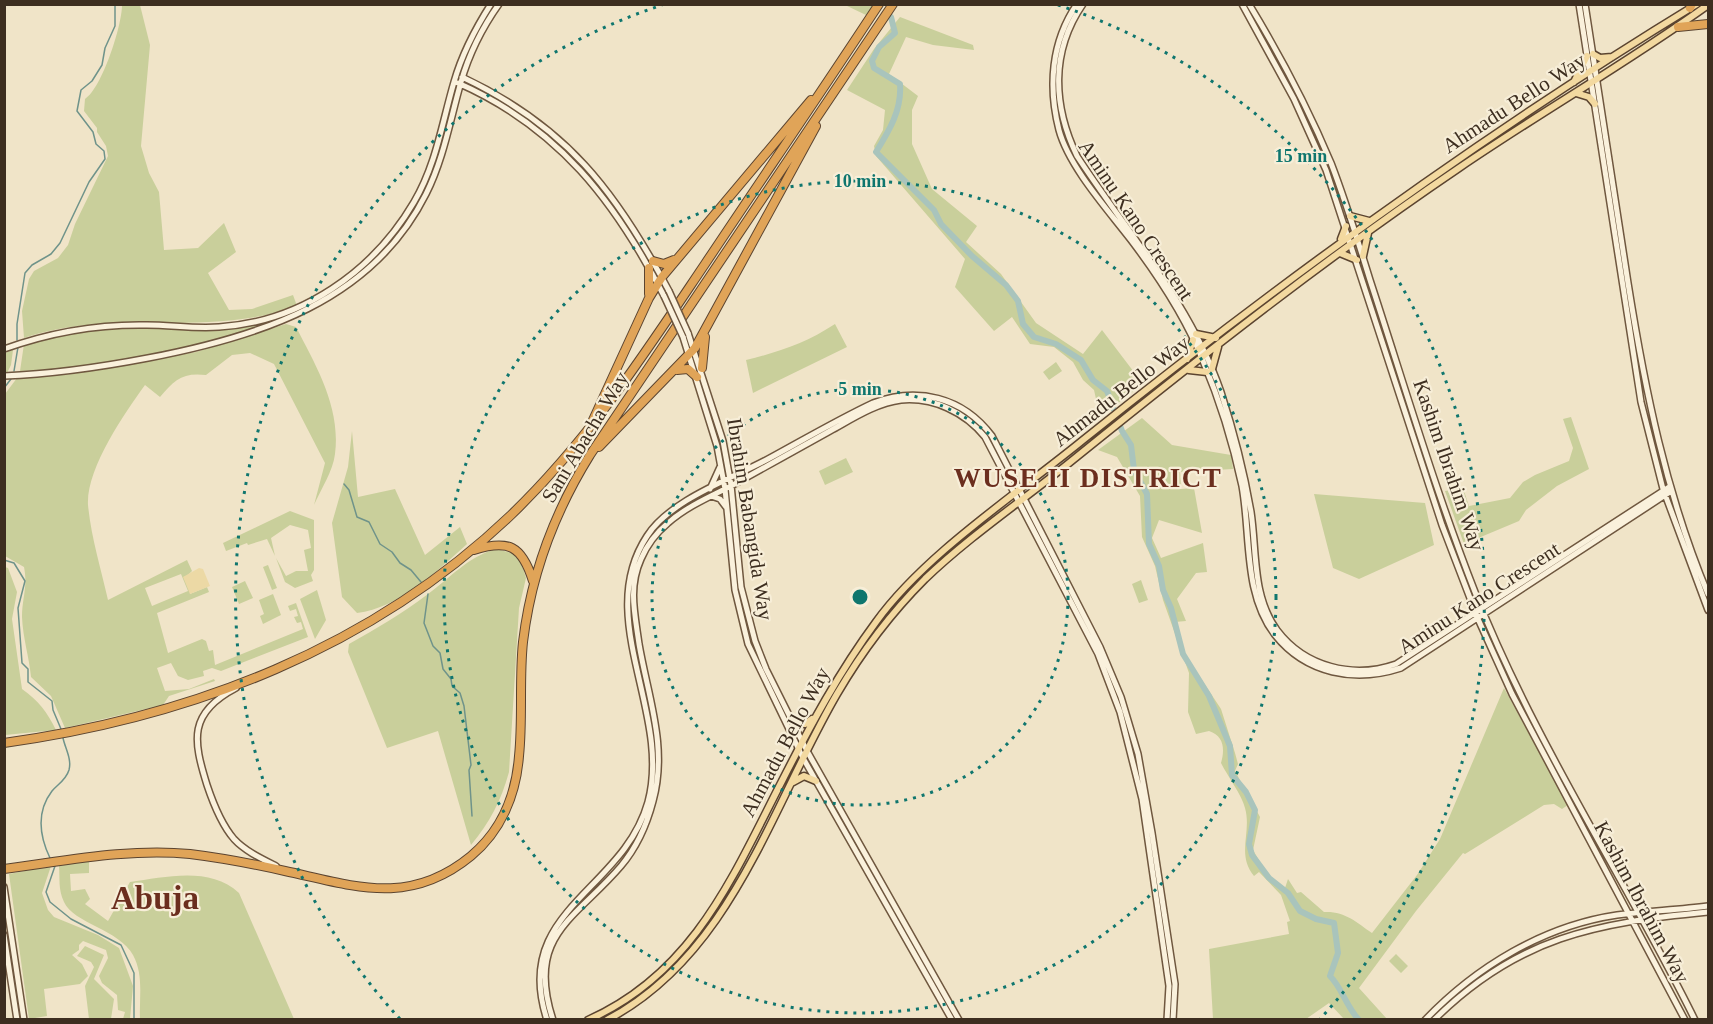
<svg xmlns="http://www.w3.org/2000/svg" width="1713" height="1024" font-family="Georgia,serif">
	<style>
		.green { fill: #c9cf9b; fill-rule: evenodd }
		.sand { fill: #ecd9a5 }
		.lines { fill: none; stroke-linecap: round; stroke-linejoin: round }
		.stream { stroke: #6f938a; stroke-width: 1.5 }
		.river { stroke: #a9c4bc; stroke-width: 6 }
		.secondary-casing { stroke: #6f573f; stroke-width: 8 }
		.primary-casing { stroke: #5b4430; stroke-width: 9 }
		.highway-casing { stroke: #5b4430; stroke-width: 10 }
		.secondary { stroke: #faf1dc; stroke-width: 5 }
		.primary { stroke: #f3d9a0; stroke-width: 6 }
		.highway { stroke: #e0a458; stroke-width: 8 }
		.secondary-bridge-casing { stroke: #6f573f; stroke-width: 8; stroke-linecap: butt }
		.secondary-bridge { stroke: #faf1dc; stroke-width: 5 }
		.ring { fill: none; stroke: #0f766e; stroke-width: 3; stroke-dasharray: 3 6 }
		.labels { text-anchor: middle; stroke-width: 4.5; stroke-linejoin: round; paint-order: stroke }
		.street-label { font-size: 21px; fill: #3d2e20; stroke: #f7eed8 }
		.district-label { font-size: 27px; font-weight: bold; letter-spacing: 1.5px; fill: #6b2e1e; stroke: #f7eed8 }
		.town-label { font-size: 33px; font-weight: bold; fill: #6b2e1e; stroke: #f7eed8 }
		.centre { fill: #0f766e; stroke: #f7eed8; stroke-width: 3 }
		.ring-label { font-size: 18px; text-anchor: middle; font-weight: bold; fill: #0f766e; stroke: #f7eed8; stroke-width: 4.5; stroke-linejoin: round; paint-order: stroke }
	</style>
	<rect width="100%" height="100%" fill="#f0e4c8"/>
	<!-- green -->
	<path class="green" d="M122 5H140L150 45 141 146 149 173 159 192 164 250 198 248 224 223 236 252 208 273 229 310 252 309 293 295 297 306C207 339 116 307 24 338L22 311 29 279 34 271 58 258 68 245 75 224 108 156 106 146 97 132V128L84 111 85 99C102 88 122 26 122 5Z
		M845 5H873L866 15Z
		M900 17 973 45 974 50 933 45 906 37 889 74 918 96 912 110V144L932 189 977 226 966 242 1001 274 1036 323 1083 354 1102 330 1143 384 1100 417 1094 390 1083 380 1073 362 1054 347 1030 344 1012 317 994 331 955 287 965 259 876 156 874 146 883 130 885 110 847 90 874 49Z
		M287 314H291C278 323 258 327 243 332 171 353 94 369 20 371L24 344 54 336 111 329 242 328Z
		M286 324 296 327C316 366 341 407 335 454 333 471 321 489 314 505L325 463 274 364 250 353 232 355 206 375C183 372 174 380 160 397L145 385C124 414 86 469 88 505 91 537 101 569 108 600L187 560 192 571 188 575 190 594 207 587 209 592 157 613 168 653 202 639 206 641 209 651 213 650 215 665 303 629 301 622 297 623 294 617 298 616 296 609 290 611 288 606 296 603 308 637 221 671 212 668 203 671 204 676 188 680 178 676 171 663 157 668 165 691 189 689 214 679 215 681 169 696 163 705 65 728 51 696 31 677C29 656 23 639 22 617 22 598 28 587 24 567L5 556V394L17 378 72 374 196 352ZM181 574 188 591 152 606 145 588Z
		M835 324 847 347 753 393 746 360C779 352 806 343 835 324Z
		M13 350 11 365 5 377V353Z
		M1056 362 1062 371 1049 380 1043 372Z
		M1571 417 1589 469 1557 486 1526 510 1519 521 1464 544 1445 491 1463 488 1469 506 1510 498 1523 482 1535 475 1569 461 1573 448 1563 419Z
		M1142 418 1172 445 1231 455 1233 469 1180 472 1181 489 1194 488 1202 533 1159 520 1152 538 1161 558 1203 543 1207 572 1196 573 1177 599 1186 621 1175 622 1184 653 1221 709 1235 753 1238 764 1235 771 1260 817 1253 850 1269 878 1285 888 1288 879 1297 893 1301 892 1324 912C1345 911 1356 922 1372 933L1417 875 1440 839 1504 688 1568 805 1562 809 1554 804 1544 805 1465 854 1463 853 1416 911 1359 988 1387 1019H1344L1329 1003 1306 1019H1213L1209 949 1289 934 1287 922 1290 921 1281 895 1259 872 1254 876C1236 854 1252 833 1245 808 1242 795 1228 777 1221 763 1225 749 1224 736 1209 731L1196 734 1188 712 1189 673 1163 600 1155 566 1142 537 1140 496 1117 457 1098 450Z
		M352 431 358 497 395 489 425 555 460 527 467 544C437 571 399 608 357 613L342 597 332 523 348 467Z
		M846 458 853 472 825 485 819 471Z
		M1314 494 1425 503 1434 545 1359 579 1333 568Z
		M290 511 314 520V570L311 575 313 581 295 588 285 582 276 558 286 576 296 571H308L304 550 311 548 308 530 290 525 271 538 275 556 267 539 248 545 247 543 226 551 223 543Z
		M496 549 512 553 521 562 526 578 519 608 509 772C501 801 490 822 471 845L438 731 387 748 348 652 349 644C376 629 403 613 428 594 450 578 469 556 496 549Z
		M268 565 277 588 272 590 263 567Z
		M5 567 8 568 17 592 12 619 22 689C39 701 47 712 56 730L5 735Z
		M1141 580 1148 600 1139 603 1132 584Z
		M245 581 253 598 239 604 232 587Z
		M317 590 326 620 315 639 300 599Z
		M273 594 281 615 263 624 260 616 264 614 259 600Z
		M89 860V873L70 874 71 891 85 889 90 899 85 904 108 921 130 882C166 877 210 866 239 893L294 1019H140C139 998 144 975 133 955 120 930 73 923 64 902 58 889 60 879 59 866Z
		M51 866 42 893 48 910 54 917 98 935 119 948 133 986 130 1019H123L125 1012 118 1010 117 995 102 983 99 976 108 958 106 950 83 941 79 945V950L72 955 82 964 88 976 80 984 44 989 47 1016 29 1019 9 874Z
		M85 946 104 955 94 979 114 999 111 1019H89L85 986 94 967 91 962 77 956Z
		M1396 954 1408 966 1401 973 1389 961Z"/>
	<!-- sand -->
	<path class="sand" d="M199 568 203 569 210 586 190 594 183 577Z"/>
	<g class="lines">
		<!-- stream -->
		<path class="stream" d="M17 340V324L25 273 32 265 51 254 60 243 89 182 105 159 104 151 96 144 93 132 77 111 81 90 92 81 102 65 105 48 115 26V4
			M14 371 18 347
			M4 388 11 379
			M344 484 349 490 357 517 369 522 380 544 392 552 400 563 411 570 421 582
			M4 560 14 563 25 581 18 608 22 663 28 669V682L52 701 53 710 61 729
			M428 594 424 623 433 646 440 653 443 669 451 679 452 686 460 693 464 706 471 765 469 770 472 816
			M50 858C40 837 36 812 52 791 58 784 66 780 69 770 72 759 65 748 63 738
			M55 866 46 892 50 902 71 919 121 945 134 973V1020"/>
		<!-- river -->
		<path class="river" d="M891 17 895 33 879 47 872 61 874 68 900 84C902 110 889 131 876 152L934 210 941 224 972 256 1006 285 1018 301 1023 324 1034 337 1056 344 1081 360 1093 380 1107 391 1122 431 1131 445 1134 470 1147 494 1149 544 1159 566 1163 590 1171 608 1183 654 1209 696 1230 746 1232 775 1246 792 1255 810 1249 844 1252 855 1269 878 1288 893 1300 911 1316 919 1334 923 1338 953 1330 976C1342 988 1346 1006 1359 1020"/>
		<defs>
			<path id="secondary" d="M1077 4C1051 42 1048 87 1059 130 1069 167 1108 210 1131 240 1159 277 1186 318 1203 361 1220 401 1233 444 1242 486 1251 535 1243 594 1275 635 1306 674 1355 683 1401 668L1670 492
				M1083 4C1050 52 1053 106 1077 156 1128 234 1190 303 1221 392 1234 432 1244 471 1251 512 1257 552 1252 596 1277 630 1305 667 1353 679 1396 664L1669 487
				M1242 4 1294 99 1326 170 1442 525 1478 619 1512 694 1685 1020
				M1249 4C1280 55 1308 108 1331 163 1346 202 1358 241 1370 280 1404 384 1435 490 1475 592 1534 742 1624 876 1695 1020
				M1579 4 1641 402 1663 489 1708 610
				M1585 4C1599 97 1613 190 1628 283 1645 390 1666 494 1708 594
				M462 77C566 126 616 191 669 291
				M458 83C558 127 615 201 664 296
				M688 333 723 441 731 485 741 587 755 641 766 669 807 751 959 1020
				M683 337 717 446 725 489 735 590 748 644 803 758 952 1020
				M4 349C51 332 97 324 147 325 171 325 195 329 219 327 301 322 373 272 414 202 436 165 442 123 454 82 462 54 475 29 491 4
				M4 376C53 374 101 367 148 358 258 337 372 302 426 194 444 158 450 120 461 82 469 54 482 28 499 4
				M710 489 720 467
				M711 496 720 499 726 507
				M236 688C188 713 193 740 207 785 213 803 221 824 234 839 245 851 262 859 276 866
				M4 887 24 1020
				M4 935 17 1020
				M547 1020C511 910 623 892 648 802 672 713 593 618 647 536 670 500 731 479 768 459 803 440 837 420 873 403 917 386 963 397 992 436L1100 647 1121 697 1138 754 1152 833 1175 984 1173 1020
				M553 1020C525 935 576 919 621 866 637 847 647 824 653 801 668 747 648 697 639 644 635 614 628 588 641 559 647 545 656 533 668 523 686 507 709 497 731 486 764 468 797 449 830 431 852 419 876 403 901 400 933 397 965 412 985 437L1098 654 1120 712 1142 799 1169 986 1167 1020
				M1425 1020C1476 967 1543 926 1617 915 1647 911 1678 910 1708 906
				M1434 1020C1517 937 1596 923 1708 912"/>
			<path id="primary" d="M1593 54 1600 58 1612 57
				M1574 82 1587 56
				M1576 93 1589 97 1595 104
				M1350 216 1369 221
				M1341 239 1346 226
				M1340 253 1357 260
				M1363 256 1368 233
				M1196 334 1216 338
				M1187 359 1193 340
				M1212 369 1218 347
				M1189 370 1207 372
				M791 721 805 724 812 719
				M793 782 804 776 816 781
				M588 1020C694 973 733 876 782 781 810 726 839 672 876 622 925 554 1017 494 1083 440 1279 283 1482 135 1697 4
				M607 1020C732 954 770 809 837 694 861 653 891 613 925 579 971 535 1025 499 1074 459 1199 358 1326 258 1459 168 1541 112 1627 63 1708 5"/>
			<path id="highway" d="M1690 8 1692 4
				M1678 27 1708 24
				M653 261 664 264 674 260
				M649 268V294
				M702 368 705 337
				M677 370 688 369 697 377
				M593 420 649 298 662 277 811 100
				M599 447 695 348 816 126
				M474 550C509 539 522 546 533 581
				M4 743C192 717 372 648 511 515 589 440 645 353 705 264 763 177 822 91 879 4
				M4 869C66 861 128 848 190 854 222 858 254 864 285 871 354 886 409 907 471 856 501 831 516 795 519 756 523 718 519 680 523 642 531 575 554 513 590 455L893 4"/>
		</defs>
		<!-- secondary casing -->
		<use href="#secondary" class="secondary-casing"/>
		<!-- primary casing -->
		<use href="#primary" class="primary-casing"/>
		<!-- highway casing -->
		<use href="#highway" class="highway-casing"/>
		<!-- secondary -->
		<use href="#secondary" class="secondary"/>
		<!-- primary -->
		<use href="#primary" class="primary"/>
		<!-- highway -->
		<use href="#highway" class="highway"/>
		<defs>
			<path id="secondary-bridge" d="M669 291 688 333
				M664 296 683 337"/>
		</defs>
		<!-- secondary-bridge casing -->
		<use href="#secondary-bridge" class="secondary-bridge-casing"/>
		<!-- secondary-bridge -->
		<use href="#secondary-bridge" class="secondary-bridge"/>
	</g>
	<!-- distance rings -->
	<g class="ring">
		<circle cx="860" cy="597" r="208"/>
		<circle cx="860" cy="597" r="416"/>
		<path d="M400 1019A624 624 0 0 1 662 5M1058 5A624 624 0 0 1 1320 1019"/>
	</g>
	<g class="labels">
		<!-- street labels -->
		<g class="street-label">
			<text transform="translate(1514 103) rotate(-33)" y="7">Ahmadu Bello Way</text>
			<text transform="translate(1136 220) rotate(56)" y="7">Aminu Kano Crescent</text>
			<text transform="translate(1121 391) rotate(-38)" y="7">Ahmadu Bello Way</text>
			<text transform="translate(585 437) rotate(-59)" y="7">Sani Abacha Way</text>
			<text transform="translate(1449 465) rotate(71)" y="7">Kashim Ibrahim Way</text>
			<text transform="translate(750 519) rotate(81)" y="7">Ibrahim Babangida Way</text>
			<text transform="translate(1479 598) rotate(-33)" y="7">Aminu Kano Crescent</text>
			<text transform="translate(785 742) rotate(-62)" y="7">Ahmadu Bello Way</text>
			<text transform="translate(1642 902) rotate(62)" y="7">Kashim Ibrahim Way</text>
		</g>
		<!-- district labels -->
		<g class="district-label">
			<text x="1088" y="487">WUSE II DISTRICT</text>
		</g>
		<!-- town labels -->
		<g class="town-label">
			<text x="155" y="909">Abuja</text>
		</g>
	</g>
	<circle cx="860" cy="597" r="9" class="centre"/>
	<g class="ring-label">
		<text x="1301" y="162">15 min</text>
		<text x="860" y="187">10 min</text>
		<text x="860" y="395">5 min</text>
	</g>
	<!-- border -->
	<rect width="1713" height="1024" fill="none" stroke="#3d2e20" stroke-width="12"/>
</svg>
